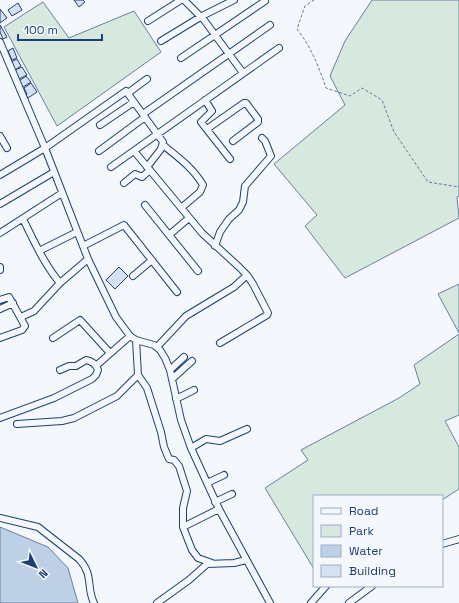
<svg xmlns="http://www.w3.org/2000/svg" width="459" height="603" font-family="'Space Grotesk',sans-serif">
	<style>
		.green { fill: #d7e8df; stroke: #687fa3 }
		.water { fill: #bed0e5; stroke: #687fa3 }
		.building { fill: #d5e0f0; stroke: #1d3f73 }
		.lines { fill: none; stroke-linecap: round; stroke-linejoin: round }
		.minor-casing { stroke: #1d3f73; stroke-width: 8 }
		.path { stroke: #5e769c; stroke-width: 1; stroke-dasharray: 3 2; stroke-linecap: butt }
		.minor { stroke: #f4f7fb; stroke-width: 6 }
	</style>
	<rect width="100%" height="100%" fill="#f4f7fb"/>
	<!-- green -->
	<path class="green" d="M372 0H459V196L457 197 459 218 345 278 305 226 317 215 274 164 345 105 330 76 345 41Z
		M43 2 69 38 134 11 161 52 57 126 4 27Z
		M459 284V333L438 294Z
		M459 334V415L445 421 459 447V489L442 500V496H314V569L265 488 308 460 301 450 399 398 420 384 414 365Z"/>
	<!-- water -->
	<path class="water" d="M0 527 48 547 68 568 78 603H0Z"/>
	<!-- building -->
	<path class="building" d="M74 0H83L85 2 79 7Z
		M18 3 22 10 12 16 8 10Z
		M0 9 7 18 0 23Z
		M0 25 7 37 3 39 0 32Z
		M13 48 17 58 12 60 8 51Z
		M17 59 21 66 15 70 11 62Z
		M22 67 27 75 19 79 15 70Z
		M26 76 31 82 23 87 19 81Z
		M31 83 37 92 28 98 26 95 27 94 24 88Z
		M119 267 128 276 115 289 106 280Z"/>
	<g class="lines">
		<defs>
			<path id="minor" d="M184 0 204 20 243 73
				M148 21 181 0
				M161 41 202 16 234 0
				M0 42 45 148 88 259 116 317 130 336 136 340 154 345 160 350 165 358 170 370 181 420 191 448 219 509 270 603
				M181 58 265 1
				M128 93 147 79
				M205 100 212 111 201 122 230 159
				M143 114 270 25
				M100 125 134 102
				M207 129 244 103H246L258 119V122L233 141
				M0 136 7 148
				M163 145C178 157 193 168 203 185L200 192 181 208
				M99 151 145 117
				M134 151 202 233 239 267 247 275 253 284 268 313 267 315 220 343
				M111 167 279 48
				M0 175 45 148 126 91 163 142 161 149 147 167
				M124 183 135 174 142 177 150 170
				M0 204 54 172
				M145 205 198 271
				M23 219C34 241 44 264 60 283
				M0 233 62 193
				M169 235 189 218
				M83 246 124 225 177 292
				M215 246 220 232 229 219 239 210 243 202 245 186 271 156 265 141 262 138
				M39 251 77 232
				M0 267V270
				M133 276 152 260
				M0 300 9 297 25 326 22 330 0 338
				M0 309 13 303
				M21 317 34 311 60 283 88 259
				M53 338 80 320 110 353
				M136 340 138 375 147 388 161 432 164 447 169 459 174 460 179 466 187 491 183 508V527
				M157 347 186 316 234 287 247 275
				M97 365 130 336
				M170 370 184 357
				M172 379 192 361
				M176 399 194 390
				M0 418 54 398 92 379 96 375 98 370C96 364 92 361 86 360L76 366H69L60 370
				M17 424 62 421 74 418 117 396 138 375
				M191 448 206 439 220 441 247 429
				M207 483 224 475
				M215 502 232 494
				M0 518 38 527 79 559C94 575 86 587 94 603
				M442 544 459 539
				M212 563 198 558 192 550 183 527 219 509
				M157 603 189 580 207 564 234 563 246 560
				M311 603 326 586
				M349 603 372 586"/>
		</defs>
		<!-- minor casing -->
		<use href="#minor" class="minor-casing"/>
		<!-- path -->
		<path class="path" d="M314 0 305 6 297 29C311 47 319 67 326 88L350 96 362 88 382 100 394 132 428 182 459 187"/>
		<!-- minor -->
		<use href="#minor" class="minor"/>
	</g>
	<!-- legend -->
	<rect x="313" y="495" width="130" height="92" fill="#f4f7fb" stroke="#9eadc5"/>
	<rect x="321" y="508" width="20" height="6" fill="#f4f7fb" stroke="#9eadc5"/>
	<text x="349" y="515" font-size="12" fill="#1d3f73">Road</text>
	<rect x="321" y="525" width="20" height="12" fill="#d7e8df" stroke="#9eadc5"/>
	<text x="349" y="535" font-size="12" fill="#1d3f73">Park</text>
	<rect x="321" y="545" width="20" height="12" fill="#bed0e5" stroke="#9eadc5"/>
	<text x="349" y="555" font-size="12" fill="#1d3f73">Water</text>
	<rect x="321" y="565" width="20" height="12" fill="#d5e0f0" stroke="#9eadc5"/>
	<text x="349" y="575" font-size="12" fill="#1d3f73">Building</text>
	<!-- north arrow -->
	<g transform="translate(36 567) rotate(133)" stroke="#f4f7fb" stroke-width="3" paint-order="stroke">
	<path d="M0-3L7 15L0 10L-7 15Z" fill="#1d3f73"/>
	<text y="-6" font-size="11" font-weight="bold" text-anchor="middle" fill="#1d3f73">N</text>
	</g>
	<!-- scale -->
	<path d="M18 34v6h84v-6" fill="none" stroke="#1d3f73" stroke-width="2"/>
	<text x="24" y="34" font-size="12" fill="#1d3f73" stroke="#f4f7fb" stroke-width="3" paint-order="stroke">100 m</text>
</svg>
